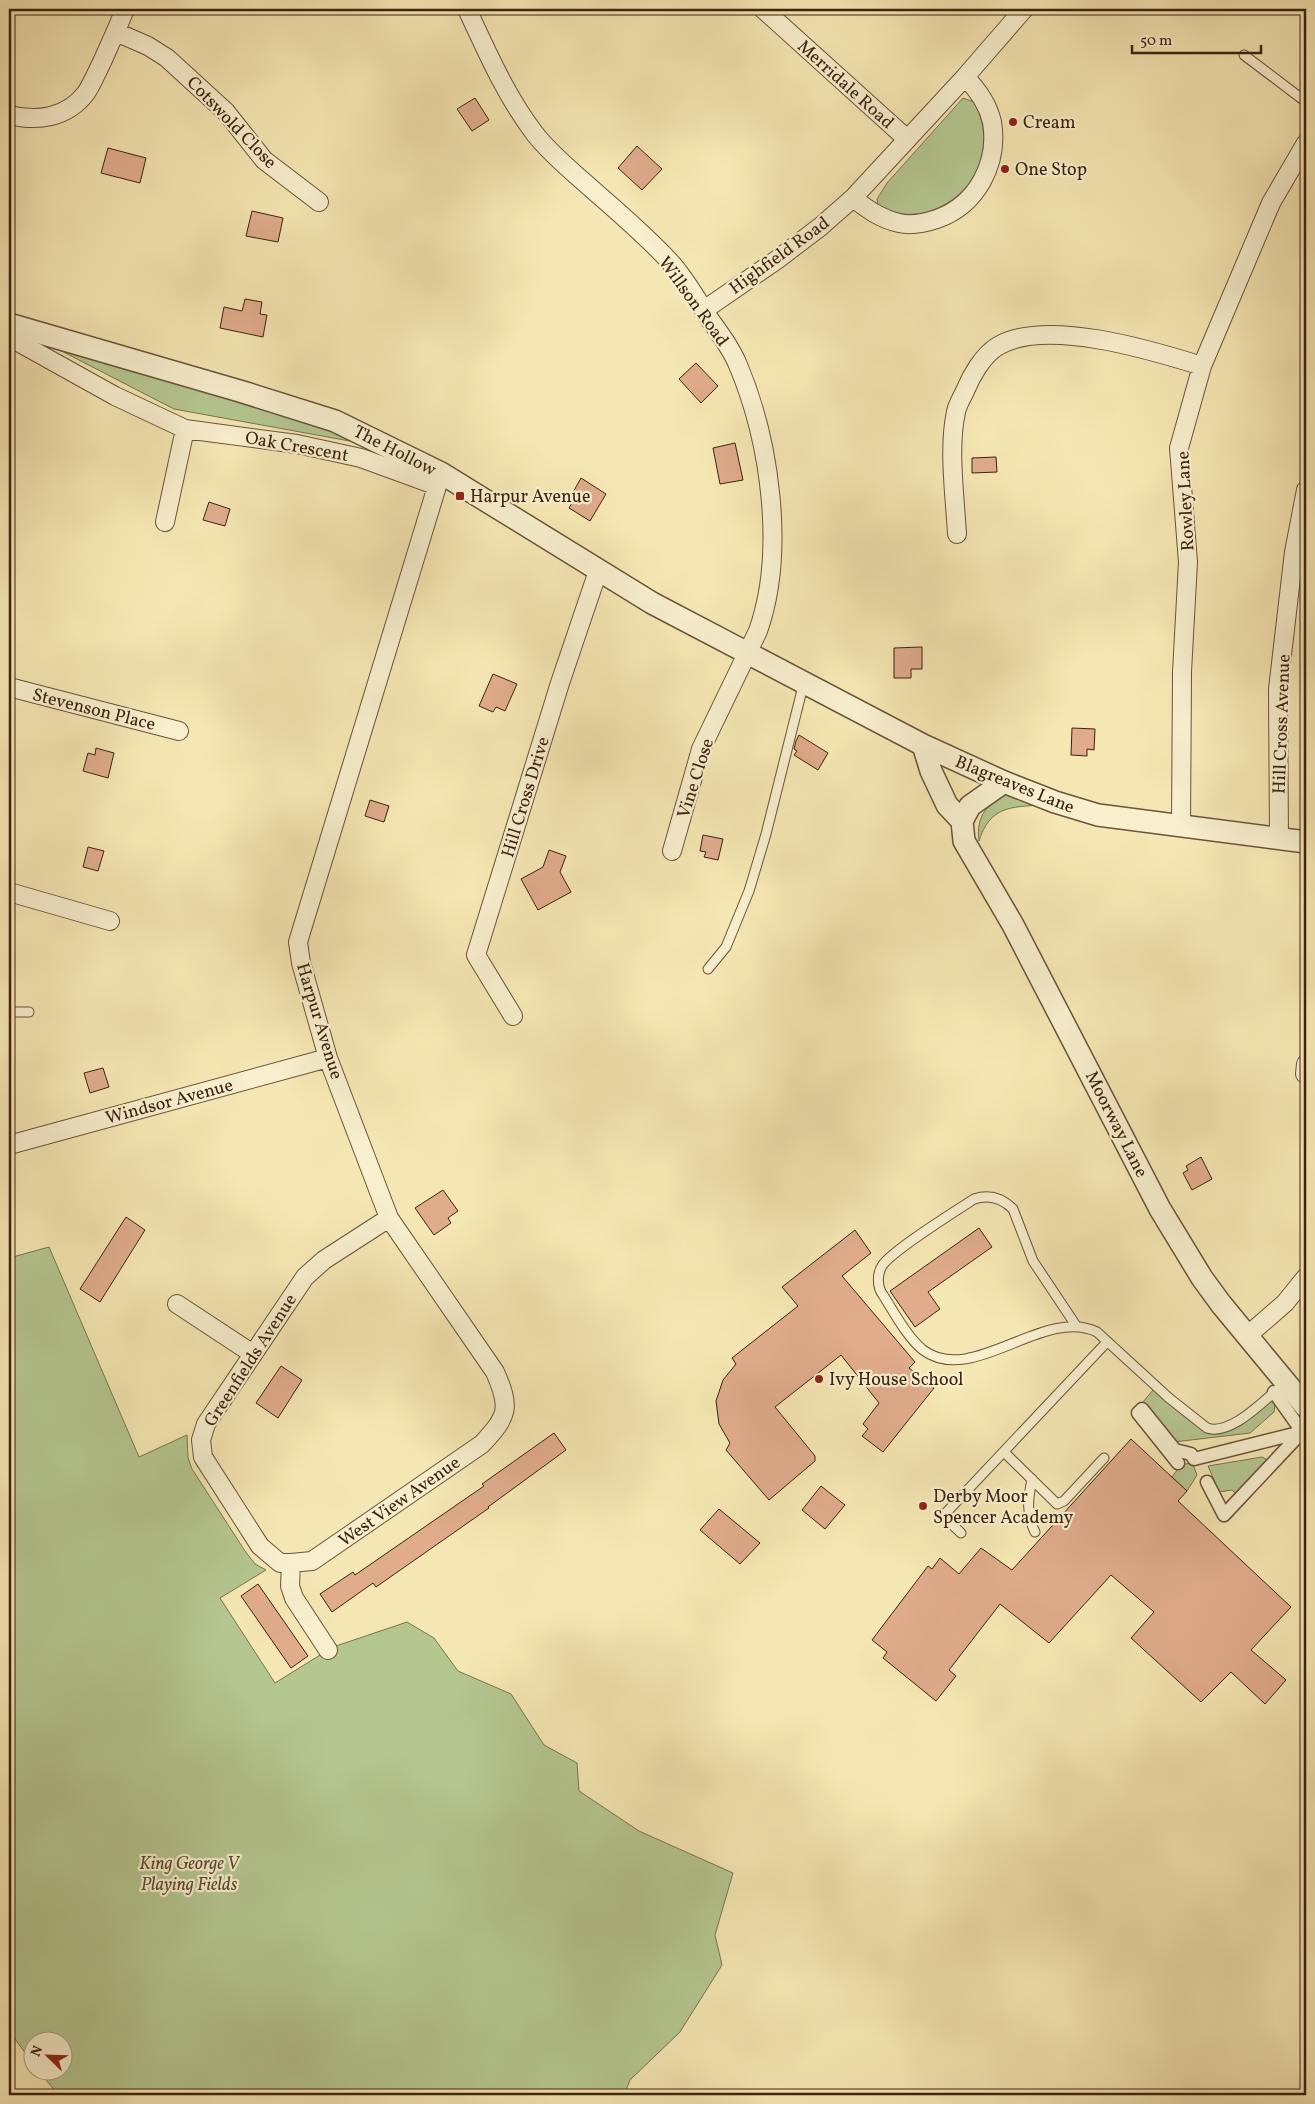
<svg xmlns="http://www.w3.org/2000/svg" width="1315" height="2104" font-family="Vollkorn,serif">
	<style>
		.green { fill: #b5c791; stroke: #797450 }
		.building { fill: #e0ac8c; stroke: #3d2210 }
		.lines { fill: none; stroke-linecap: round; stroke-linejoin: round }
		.service-casing { stroke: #6b5339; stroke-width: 11 }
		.pedestrian-casing { stroke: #6b5339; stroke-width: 15 }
		.minor-casing { stroke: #6b5339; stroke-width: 20 }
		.tertiary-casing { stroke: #6b5339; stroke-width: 24 }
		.service { stroke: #f8efce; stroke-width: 9 }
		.pedestrian { stroke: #f8efce; stroke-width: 12 }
		.minor { stroke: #f8efce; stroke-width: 18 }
		.tertiary { stroke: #f8efce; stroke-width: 21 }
		.poi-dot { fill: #8f2418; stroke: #f8efce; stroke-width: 2 }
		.labels { text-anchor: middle; stroke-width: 4.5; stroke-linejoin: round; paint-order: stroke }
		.street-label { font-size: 18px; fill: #3d2210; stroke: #f8efce }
		.poi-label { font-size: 18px; fill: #3d2210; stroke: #f8efce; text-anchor: start }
		.park-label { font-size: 18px; font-style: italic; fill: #5b4b30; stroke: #f8efce }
	</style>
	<rect width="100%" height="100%" fill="#f5e7b3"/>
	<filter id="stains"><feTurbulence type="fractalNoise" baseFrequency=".004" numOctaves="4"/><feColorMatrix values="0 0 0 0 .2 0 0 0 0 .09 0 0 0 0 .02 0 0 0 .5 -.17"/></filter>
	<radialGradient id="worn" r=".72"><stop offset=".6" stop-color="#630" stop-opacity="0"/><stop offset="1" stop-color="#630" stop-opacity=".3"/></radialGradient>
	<!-- green -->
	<path class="green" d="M963 98 974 102C998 145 976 196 930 211 912 217 894 215 878 205L877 199 887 183Z
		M44 342 324 423 355 442 174 409Z
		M1007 794 1042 805C1011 807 990 806 979 841 976 816 986 805 1007 794Z
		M49 1247 139 1457 187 1435 188 1458 192 1469 245 1551 255 1564 266 1570 220 1598 275 1683 333 1647 407 1622 434 1638 458 1671 511 1694 544 1745 577 1763 579 1791 639 1831 733 1873 715 1935 722 1965 680 2032 630 2080 624 2095H58L40 2072H62V2042H32V2062L9 2031V1258Z
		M1153 1390 1209 1432 1271 1399 1275 1404 1274 1412 1250 1433 1174 1442 1143 1402Z
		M1262 1457 1266 1459 1265 1465 1236 1494 1232 1490 1219 1492 1208 1466Z
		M1192 1462 1197 1475 1187 1491 1172 1477 1180 1466Z"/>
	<!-- building -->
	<path class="building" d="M475 98 489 120 472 131 457 109Z
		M637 146 662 169 642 190 618 168Z
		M108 148 146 158 140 183 101 173Z
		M252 211 283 218 278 242 246 236Z
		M245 299 262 302 260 314 267 315 263 337 220 328 224 307 242 311Z
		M696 363 718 386 701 403 679 379Z
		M735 443 743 480 720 484 713 448Z
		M996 457 997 472 972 473V458Z
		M581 478 606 494 590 521 569 508 576 496 572 494Z
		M209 502 230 509 225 526 203 520Z
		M922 647V669H911V678H894V648Z
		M493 674 517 684 505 711 496 707 493 712 479 706Z
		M1072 728 1095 729 1094 750 1087 749V756L1071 755Z
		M799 735 828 753 818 770 794 755 797 751 794 749 796 741Z
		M96 748 114 753 108 778 83 771 88 753 95 755Z
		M370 800 389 806 384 822 365 816Z
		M703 835 723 839 718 860 704 857 706 852 700 851Z
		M88 847 104 851 98 871 83 867Z
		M549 850 566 856 560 872 571 892 538 910 521 879 543 867Z
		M103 1068 109 1087 90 1093 84 1073Z
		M1201 1157 1212 1179 1192 1190 1183 1173 1188 1170 1186 1166Z
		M443 1190 458 1211 448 1218 451 1223 434 1235 415 1208Z
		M126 1217 145 1230 100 1302 80 1289Z
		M979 1228 992 1247 928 1292 940 1309 915 1327 890 1291Z
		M855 1230 871 1253 842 1276 915 1362 909 1368 934 1388 883 1452 862 1436 868 1429 863 1424 879 1403 841 1355 775 1407 815 1456V1461L769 1500 726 1450 730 1443 719 1424 716 1401 723 1380 736 1364 732 1358 798 1306 782 1287Z
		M281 1366 302 1380 278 1418 256 1403Z
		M554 1433 566 1450 488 1507 489 1508 376 1587 373 1583 332 1612 320 1594 353 1572 355 1575 484 1486 482 1484Z
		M1131 1439 1187 1491 1178 1501 1291 1607 1251 1650 1286 1680 1265 1704 1231 1672 1201 1702 1131 1638 1154 1612 1111 1575 1049 1643 1000 1604 949 1670 956 1676 936 1701 883 1658 887 1652 872 1640 928 1566 932 1569 940 1558 959 1574 981 1548 1012 1570Z
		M821 1486 845 1505 825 1529 802 1510Z
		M719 1509 760 1543 740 1564 700 1530Z
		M258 1584 308 1656 291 1668 241 1596Z"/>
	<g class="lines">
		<defs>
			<path id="service" d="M1244 55 1306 102
				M708 969 726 947 749 891 766 834 804 682
				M9 1012H29
				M1077 1327 1033 1261 1013 1209C1002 1198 989 1194 974 1199 956 1211 891 1251 882 1266 877 1274 877 1287 883 1295 894 1312 907 1337 923 1350 973 1387 1043 1306 1097 1332L1169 1398 1207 1428C1230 1436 1262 1402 1278 1389
				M1004 1452 1057 1504 1064 1501 1104 1458
				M1032 1479C1028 1499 1026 1514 1035 1532
				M961 1533 943 1516 1107 1342"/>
			<path id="pedestrian" d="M1274 1392 1306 1437
				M1178 1463 1138 1413 1142 1409 1175 1450 1191 1454 1194 1459 1302 1432
				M1207 1482 1224 1515 1302 1432"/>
			<path id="minor" d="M467 9C487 52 506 96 535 134 549 152 567 167 584 182 613 208 646 235 672 264 686 280 697 299 708 317 719 332 731 348 738 365 770 441 786 552 758 631L701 749 672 851
				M763 9 907 139
				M116 32 148 46 167 58 226 112 264 160 319 202
				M9 115C37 122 67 118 86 93 92 84 97 72 102 62 110 44 118 27 125 9
				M853 198C867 209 881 219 899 223 912 226 925 223 937 219 977 205 999 163 992 122 988 104 977 89 965 77
				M704 310 778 259 820 227 853 198 965 77 1024 9
				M9 337 115 396 185 429 297 444 361 458 435 485
				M165 522 185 429
				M957 534C955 497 948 448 956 412 957 405 962 398 965 391 971 376 983 355 998 346 1046 318 1151 350 1202 366
				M9 687 179 731
				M1181 826 1182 672 1188 562 1179 448 1202 366 1271 203 1306 143
				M1279 839 1278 689 1294 552 1306 490
				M9 892 110 921
				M513 1016 476 955 560 683 598 571
				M1305 1074 1306 1064
				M9 1145 328 1058
				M177 1304 253 1354
				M1247 1336 1285 1303 1306 1277
				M291 1563 312 1561 482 1444C508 1416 511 1408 495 1372L389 1218 328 1058 301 963 298 942 441 473
				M328 1650 294 1598 290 1586 291 1563H280L260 1546 203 1457 201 1440 206 1424 305 1277 324 1260 389 1218"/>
			<path id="tertiary" d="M9 324 243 392 335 421 441 473 652 603 923 745 1004 782 1055 802 1098 815 1306 842
				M923 745 931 771 947 805 962 821 964 841 1013 925 1160 1209 1202 1278 1221 1304 1306 1407
				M962 821 970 806 1004 782"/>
		</defs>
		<!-- service casing -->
		<use href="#service" class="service-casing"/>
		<!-- pedestrian casing -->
		<use href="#pedestrian" class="pedestrian-casing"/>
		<!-- minor casing -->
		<use href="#minor" class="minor-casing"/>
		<!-- tertiary casing -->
		<use href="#tertiary" class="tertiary-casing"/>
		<!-- service -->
		<use href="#service" class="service"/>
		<!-- pedestrian -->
		<use href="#pedestrian" class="pedestrian"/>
		<!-- minor -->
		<use href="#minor" class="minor"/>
		<!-- tertiary -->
		<use href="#tertiary" class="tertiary"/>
	</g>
	<!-- markers -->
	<g class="poi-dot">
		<circle cx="1013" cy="122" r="5"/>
		<circle cx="1005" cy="169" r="5"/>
		<rect x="455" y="491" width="10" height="10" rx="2.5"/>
		<circle cx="819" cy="1379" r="5"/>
		<circle cx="923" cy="1506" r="5"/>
	</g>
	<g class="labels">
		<!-- street labels -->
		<g class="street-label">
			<text transform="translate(846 84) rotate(42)" y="6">Merridale Road</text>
			<text transform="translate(232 122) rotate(46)" y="6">Cotswold Close</text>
			<text transform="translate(779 255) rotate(-36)" y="6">Highfield Road</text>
			<text transform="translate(694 301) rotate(54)" y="6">Willson Road</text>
			<text transform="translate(297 446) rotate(10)" y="6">Oak Crescent</text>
			<text transform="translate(395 450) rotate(27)" y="6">The Hollow</text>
			<text transform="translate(1185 501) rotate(-93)" y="6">Rowley Lane</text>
			<text transform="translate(94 709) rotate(14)" y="6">Stevenson Place</text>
			<text transform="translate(1281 724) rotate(-88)" y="6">Hill Cross Avenue</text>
			<text transform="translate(695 778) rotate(-72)" y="6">Vine Close</text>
			<text transform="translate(1015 784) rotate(22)" y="6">Blagreaves Lane</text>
			<text transform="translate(525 797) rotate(-73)" y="6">Hill Cross Drive</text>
			<text transform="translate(320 1021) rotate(73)" y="6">Harpur Avenue</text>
			<text transform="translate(169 1101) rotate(-15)" y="6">Windsor Avenue</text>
			<text transform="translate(1117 1124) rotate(63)" y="6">Moorway Lane</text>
			<text transform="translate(250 1360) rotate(-57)" y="6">Greenfields Avenue</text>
			<text transform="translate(399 1501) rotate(-35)" y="6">West View Avenue</text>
		</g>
		<!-- poi labels -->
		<g class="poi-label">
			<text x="1023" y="128">Cream</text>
			<text x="1015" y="175">One Stop</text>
			<text x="470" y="502">Harpur Avenue</text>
			<text x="829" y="1385">Ivy House School</text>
			<text x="933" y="1502">Derby Moor<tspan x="933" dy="21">Spencer Academy</tspan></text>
		</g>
		<!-- park labels -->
		<g class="park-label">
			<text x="189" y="1869">King George V<tspan x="189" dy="21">Playing Fields</tspan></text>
		</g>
	</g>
	<!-- margin -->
	<rect width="1315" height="2104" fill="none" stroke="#f5e7b3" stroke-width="30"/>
	<rect x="10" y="10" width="1295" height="2084" fill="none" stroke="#3d2210" stroke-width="2.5"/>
	<rect x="15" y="15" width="1285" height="2074" fill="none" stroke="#3d2210"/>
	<!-- north arrow -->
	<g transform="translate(48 2056) rotate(293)"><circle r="24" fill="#f8efce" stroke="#ad9d82"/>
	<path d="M0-4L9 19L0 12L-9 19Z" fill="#8f2418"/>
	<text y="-8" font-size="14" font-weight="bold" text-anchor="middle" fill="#3d2210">N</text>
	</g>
	<!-- scale -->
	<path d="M1132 45v8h129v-8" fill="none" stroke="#3d2210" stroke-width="2.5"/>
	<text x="1140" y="45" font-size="15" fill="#3d2210" stroke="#f8efce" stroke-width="4" paint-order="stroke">50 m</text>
	<rect width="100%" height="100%" filter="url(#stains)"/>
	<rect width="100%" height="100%" fill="url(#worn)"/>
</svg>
